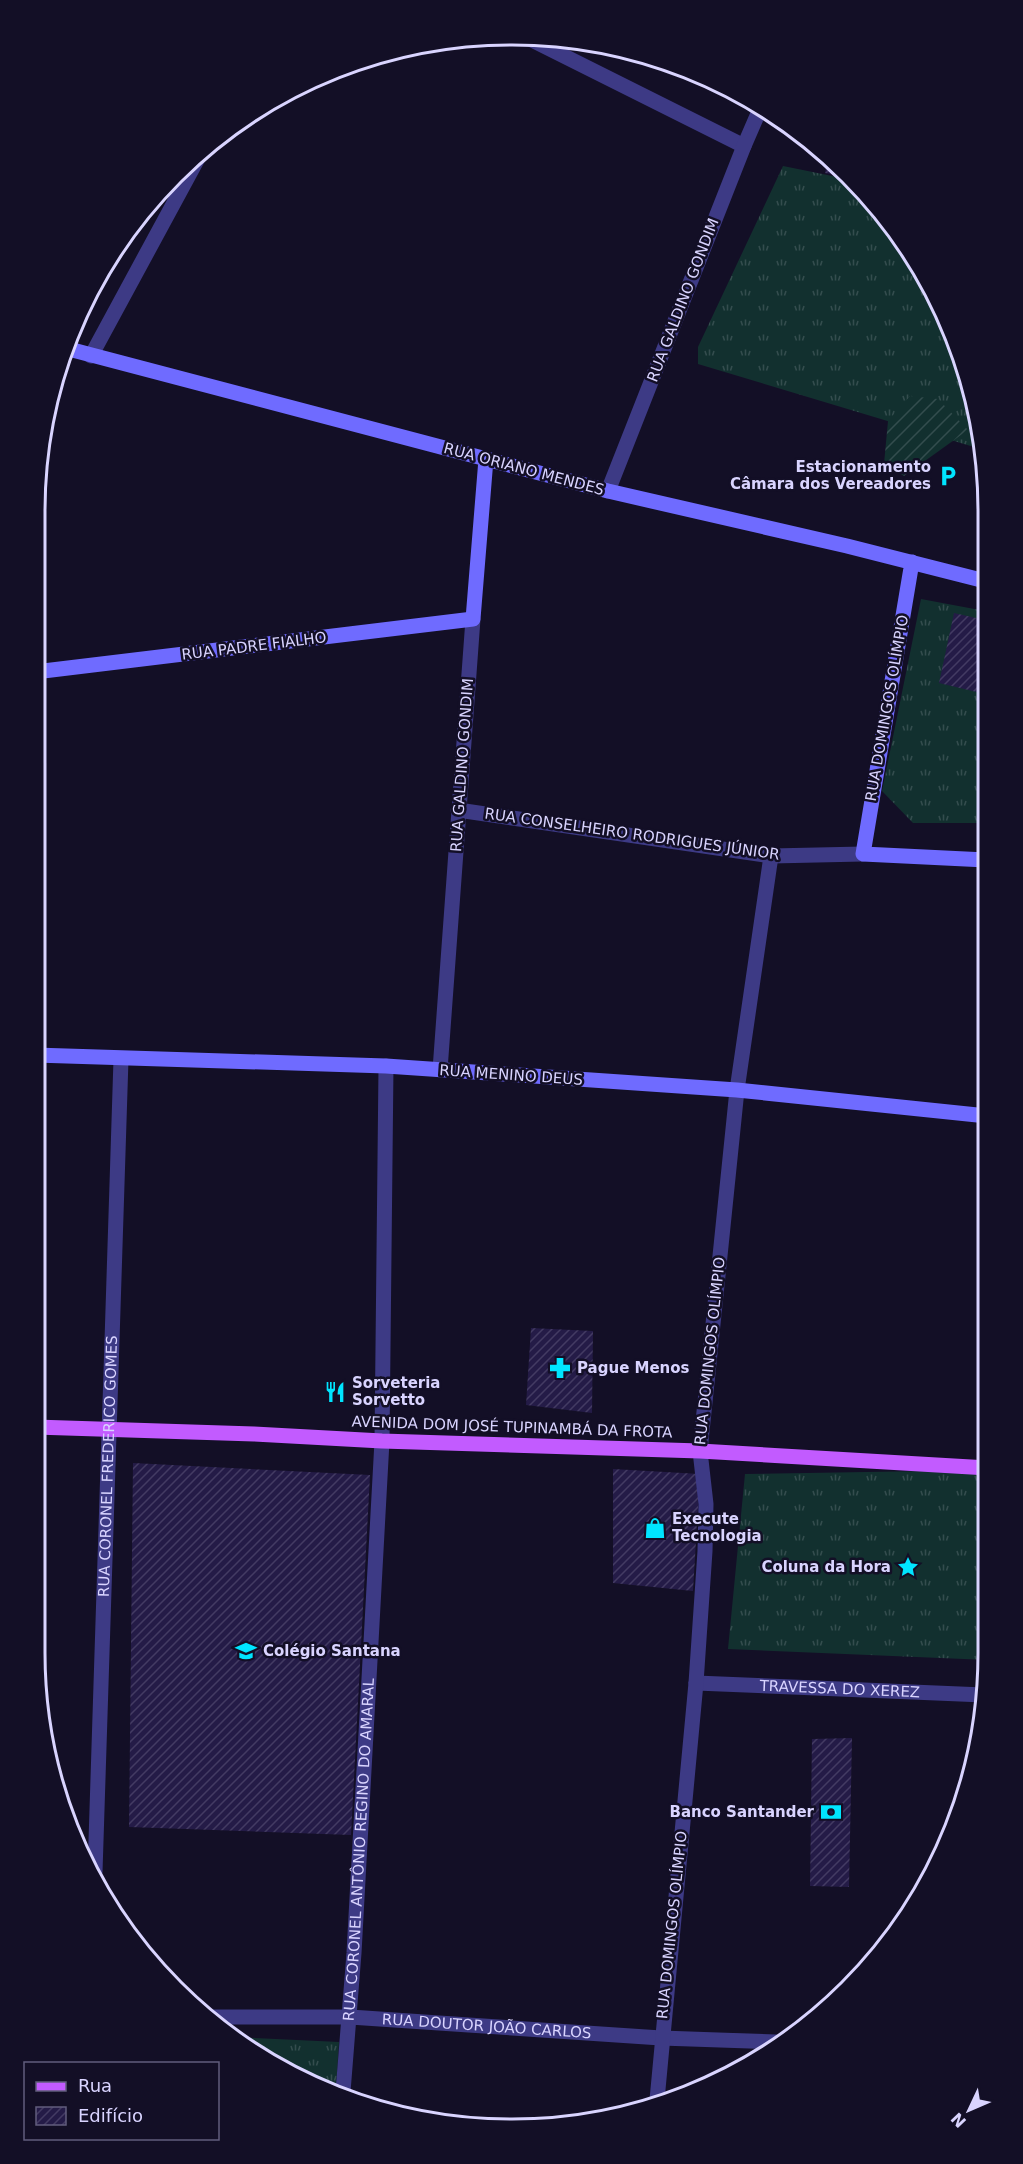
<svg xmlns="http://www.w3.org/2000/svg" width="1023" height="2164" font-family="'DejaVu Sans',sans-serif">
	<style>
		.grass { fill: url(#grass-tufts) }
		.garden { fill: url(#garden-furrows) }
		.building { fill: url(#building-hatch) }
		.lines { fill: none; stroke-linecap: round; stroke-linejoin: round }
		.street { stroke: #3d3a85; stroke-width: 15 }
		.secondary { stroke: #6f6bff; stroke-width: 15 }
		.primary { stroke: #c25bff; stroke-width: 15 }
		.labels { text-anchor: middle; stroke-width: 5; stroke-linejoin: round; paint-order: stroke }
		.street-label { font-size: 15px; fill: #d9d4ff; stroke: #130f26 }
		.poi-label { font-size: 15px; font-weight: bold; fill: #d9d4ff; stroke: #130f26; text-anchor: start }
		.rim { fill: none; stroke: #d9d4ff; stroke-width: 3 }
	</style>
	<defs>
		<pattern id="grass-tufts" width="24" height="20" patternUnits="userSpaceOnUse" patternTransform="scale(1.5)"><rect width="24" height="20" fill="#12302f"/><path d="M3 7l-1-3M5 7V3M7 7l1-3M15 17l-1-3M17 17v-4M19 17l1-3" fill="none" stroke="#344d4e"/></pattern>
		<pattern id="garden-furrows" width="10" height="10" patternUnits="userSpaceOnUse" patternTransform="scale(1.5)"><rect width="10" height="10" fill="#12302f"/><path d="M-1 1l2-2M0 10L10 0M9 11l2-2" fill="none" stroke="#344d4e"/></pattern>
		<pattern id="building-hatch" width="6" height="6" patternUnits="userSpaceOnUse" patternTransform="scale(1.5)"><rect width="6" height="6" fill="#241b47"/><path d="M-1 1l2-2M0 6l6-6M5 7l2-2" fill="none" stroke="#433b63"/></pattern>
	</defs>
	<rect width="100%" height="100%" fill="#130f26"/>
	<!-- grass -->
	<path class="grass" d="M783 166 847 179 890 221 952 329 984 450 698 364V347Z
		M154 199 106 283 92 290 115 246Z
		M921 599 985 611 986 823H913L882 791Z
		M988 1470V1660L728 1649 745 1474Z
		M232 2037 339 2042 336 2089 273 2065Z"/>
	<!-- garden -->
	<path class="garden" d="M910 396 938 399 968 430 904 476 884 464 888 421Z"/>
	<!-- building -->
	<path class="building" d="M828 159 846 177 825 173Z
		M954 613 985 620V694L939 683Z
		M531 1328 593 1331 592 1413 526 1405Z
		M133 1463 370 1475 351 1835 129 1827Z
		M613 1469 700 1474 693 1591 613 1583Z
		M852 1738 849 1887 810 1886 812 1739Z"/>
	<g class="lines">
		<!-- street -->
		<g class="street">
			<path d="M524 36 744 146"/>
			<path d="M91 356 202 151"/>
			<path d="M608 491 744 146 760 109"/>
			<path d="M458 810 771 856 863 854"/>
			<path d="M440 1070 473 619"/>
			<path id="s1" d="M696 1683 984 1695"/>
			<path id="s2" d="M95 1872 121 1059"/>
			<path id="s3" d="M205 2017H350L661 2038 776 2042"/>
			<path id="s4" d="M343 2092 354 1953 382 1441 386 1066"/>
			<path d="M657 2100 696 1683 705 1551 706 1504 700 1451 737 1090 771 856"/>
		</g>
		<!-- secondary -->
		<path class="secondary" d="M65 348 608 491 847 546 985 581
			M912 562 863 854 986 860
			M35 672 473 619 486 459
			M35 1055 386 1066 737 1090 987 1116"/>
		<!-- primary -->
		<path class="primary" d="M35 1427 254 1434 382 1441 700 1451 988 1468"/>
	</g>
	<!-- icons -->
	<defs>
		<symbol id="parking-bare" viewBox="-9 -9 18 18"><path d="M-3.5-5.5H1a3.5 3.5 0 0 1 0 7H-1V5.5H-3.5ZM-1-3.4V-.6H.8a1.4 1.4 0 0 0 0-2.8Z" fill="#00e5ff" stroke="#130f26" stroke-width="2.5" paint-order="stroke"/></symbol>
		<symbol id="pharmacy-bare" viewBox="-9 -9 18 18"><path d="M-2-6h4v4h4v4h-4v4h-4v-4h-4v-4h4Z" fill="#00e5ff" stroke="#130f26" stroke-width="2.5" paint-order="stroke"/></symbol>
		<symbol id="restaurant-bare" viewBox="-9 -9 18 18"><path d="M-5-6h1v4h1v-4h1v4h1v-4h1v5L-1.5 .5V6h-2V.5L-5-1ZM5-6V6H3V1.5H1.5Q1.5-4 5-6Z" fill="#00e5ff" stroke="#130f26" stroke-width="2.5" paint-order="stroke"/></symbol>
		<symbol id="shop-bare" viewBox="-9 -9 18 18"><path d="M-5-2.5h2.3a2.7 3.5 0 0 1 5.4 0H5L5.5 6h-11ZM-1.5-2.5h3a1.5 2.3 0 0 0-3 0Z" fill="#00e5ff" stroke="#130f26" stroke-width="2.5" paint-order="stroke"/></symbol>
		<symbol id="sight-bare" viewBox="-9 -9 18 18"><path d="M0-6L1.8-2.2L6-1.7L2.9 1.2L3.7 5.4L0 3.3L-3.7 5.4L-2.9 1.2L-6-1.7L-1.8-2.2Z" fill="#00e5ff" stroke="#130f26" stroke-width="2.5" paint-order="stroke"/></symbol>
		<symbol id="school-bare" viewBox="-9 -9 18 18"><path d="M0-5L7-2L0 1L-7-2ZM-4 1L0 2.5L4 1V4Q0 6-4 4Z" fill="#00e5ff" stroke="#130f26" stroke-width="2.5" paint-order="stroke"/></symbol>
		<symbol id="bank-bare" viewBox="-9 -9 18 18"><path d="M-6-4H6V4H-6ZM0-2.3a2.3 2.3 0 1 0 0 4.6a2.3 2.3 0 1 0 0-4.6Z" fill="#00e5ff" stroke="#130f26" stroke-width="2.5" paint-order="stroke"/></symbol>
	</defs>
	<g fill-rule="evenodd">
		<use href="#parking-bare" x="933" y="461" width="30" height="30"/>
		<use href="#pharmacy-bare" x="545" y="1353" width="30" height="30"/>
		<use href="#restaurant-bare" x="320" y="1377" width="30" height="30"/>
		<use href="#shop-bare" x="640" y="1513" width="30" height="30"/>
		<use href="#sight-bare" x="893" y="1552" width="30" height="30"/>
		<use href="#school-bare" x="231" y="1636" width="30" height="30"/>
		<use href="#bank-bare" x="816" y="1797" width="30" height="30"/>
	</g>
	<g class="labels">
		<!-- street labels -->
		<g class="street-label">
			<text transform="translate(683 300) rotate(-69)" y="5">RUA GALDINO GONDIM</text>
			<text transform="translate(524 469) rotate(15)" y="5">RUA ORIANO MENDES</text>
			<text transform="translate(254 646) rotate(-7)" y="5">RUA PADRE FIALHO</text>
			<text transform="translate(887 708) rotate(-80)" y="5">RUA DOMINGOS OLÍMPIO</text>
			<text transform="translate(462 765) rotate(-86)" y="5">RUA GALDINO GONDIM</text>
			<text transform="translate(632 834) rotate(8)" y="5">RUA CONSELHEIRO RODRIGUES JÚNIOR</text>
			<text transform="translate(511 1075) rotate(4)" y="5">RUA MENINO DEUS</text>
			<text transform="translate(710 1351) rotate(-84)" y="5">RUA DOMINGOS OLÍMPIO</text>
			<text transform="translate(512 1427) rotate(2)" y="5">AVENIDA DOM JOSÉ TUPINAMBÁ DA FROTA</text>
			<text dy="5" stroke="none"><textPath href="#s2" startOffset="406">RUA CORONEL FREDERICO GOMES</textPath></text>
			<text dy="5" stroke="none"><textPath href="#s1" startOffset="144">TRAVESSA DO XEREZ</textPath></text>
			<text dy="5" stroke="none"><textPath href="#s4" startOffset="243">RUA CORONEL ANTÔNIO REGINO DO AMARAL</textPath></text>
			<text transform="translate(672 1925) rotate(-84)" y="5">RUA DOMINGOS OLÍMPIO</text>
			<text dy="5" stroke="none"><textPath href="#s3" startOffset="282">RUA DOUTOR JOÃO CARLOS</textPath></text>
		</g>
		<!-- poi labels -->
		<g class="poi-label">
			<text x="931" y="472" text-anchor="end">Estacionamento<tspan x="931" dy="17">Câmara dos Vereadores</tspan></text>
			<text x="577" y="1373">Pague Menos</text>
			<text x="352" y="1388">Sorveteria<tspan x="352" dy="17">Sorvetto</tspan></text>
			<text x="672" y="1524">Execute<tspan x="672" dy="17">Tecnologia</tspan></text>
			<text x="891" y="1572" text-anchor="end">Coluna da Hora</text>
			<text x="263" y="1656">Colégio Santana</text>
			<text x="814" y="1817" text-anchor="end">Banco Santander</text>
		</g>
	</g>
	<!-- crop -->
	<path d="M0 0H1023V2164H0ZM511 45H512A466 466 0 0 1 978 511V1653A466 466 0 0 1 512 2119H511A466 466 0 0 1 45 1653V511A466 466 0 0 1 511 45Z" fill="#130f26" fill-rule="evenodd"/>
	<path class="rim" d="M511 45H512A466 466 0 0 1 978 511V1653A466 466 0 0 1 512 2119H511A466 466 0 0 1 45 1653V511A466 466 0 0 1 511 45Z"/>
	<!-- legend -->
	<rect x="24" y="2062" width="195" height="78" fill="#130f26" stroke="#625e7d" stroke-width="1.5"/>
	<rect x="36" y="2082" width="30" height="9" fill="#c25bff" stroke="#625e7d" stroke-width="1.5"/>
	<text x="78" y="2092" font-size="18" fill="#d9d4ff">Rua</text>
	<rect x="36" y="2107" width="30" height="18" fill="url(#building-hatch)" stroke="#625e7d" stroke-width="1.5"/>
	<text x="78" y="2122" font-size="18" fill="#d9d4ff">Edifício</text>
	<!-- north arrow -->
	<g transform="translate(969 2110) rotate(226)" stroke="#130f26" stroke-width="4.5" paint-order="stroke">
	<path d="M0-4.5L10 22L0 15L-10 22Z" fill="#d9d4ff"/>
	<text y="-9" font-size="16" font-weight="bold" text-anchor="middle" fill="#d9d4ff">N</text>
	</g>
</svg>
